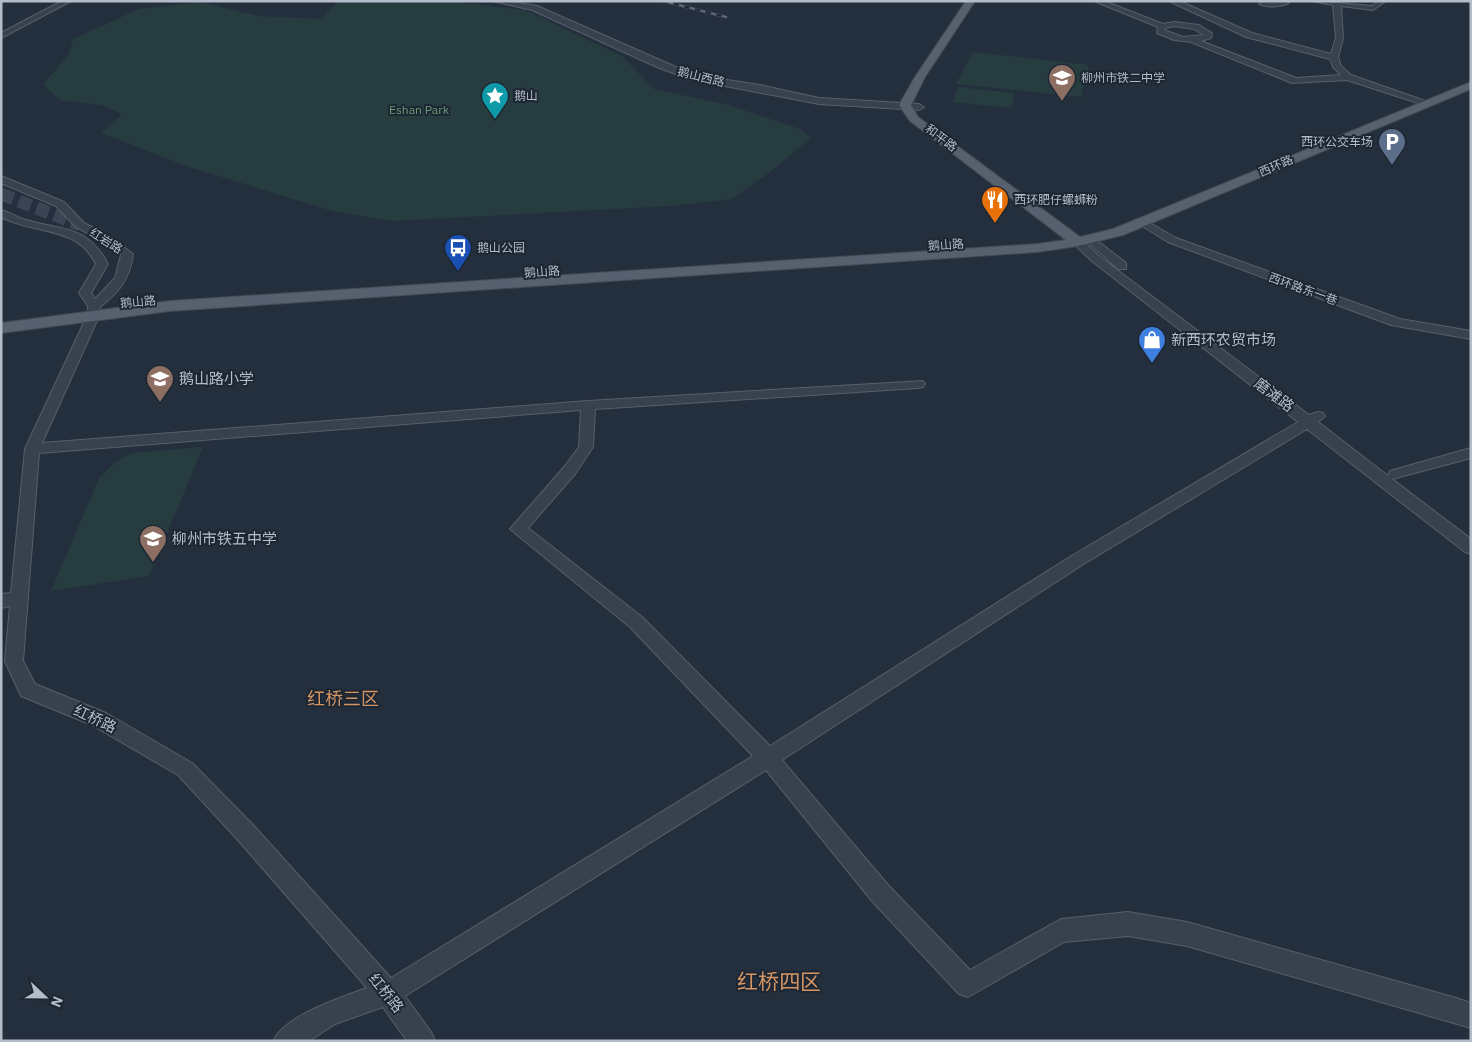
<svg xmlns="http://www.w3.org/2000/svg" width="1472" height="1042" font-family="'IBM Plex Sans','Noto Sans SC',sans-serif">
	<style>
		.green { fill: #263c3f }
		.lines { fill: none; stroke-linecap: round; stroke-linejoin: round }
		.major-tunnel { stroke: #3a4453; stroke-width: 13; stroke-dasharray: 13 6; stroke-linecap: butt }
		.minor-casing { stroke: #565f6c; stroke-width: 2 }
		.major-casing { stroke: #414a57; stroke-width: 2 }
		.minor { fill: #38414e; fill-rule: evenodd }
		.major { fill: #56606e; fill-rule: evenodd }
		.rail-casing { stroke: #5a6575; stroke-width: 2.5 }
		.rail { stroke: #1d2633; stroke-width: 2; stroke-dasharray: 5.5; stroke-linecap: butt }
		.labels { text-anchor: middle; stroke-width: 4; stroke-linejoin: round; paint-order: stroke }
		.far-street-label { font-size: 12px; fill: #b4bcc9; stroke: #1d2633 }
		.far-poi-label { font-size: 12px; fill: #b4bcc9; stroke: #1d2633; text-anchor: start }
		.far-park-label { font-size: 12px; fill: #6b9a76; stroke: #1d2633 }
		.poi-label { font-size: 15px; fill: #b4bcc9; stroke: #1d2633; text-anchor: start }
		.street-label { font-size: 15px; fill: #b4bcc9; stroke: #1d2633 }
		.quarter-label { font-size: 18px; fill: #d59563; stroke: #1d2633 }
		.near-quarter-label { font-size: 21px; fill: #d59563; stroke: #1d2633 }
	</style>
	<rect width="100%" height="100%" fill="#242f3e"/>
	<!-- green -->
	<path class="green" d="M339 1H451L525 10 622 56 654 89 728 105 800 129 811 138 769 173 732 199 672 206 391 221 332 211 189 167 101 133 122 114 102 105 60 100 43 85 69 54 73 39 139 9 201 2 258 16 320 19Z
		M973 52 1089 65 1081 97 956 84Z
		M958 87 1015 93 1011 108 953 102Z
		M203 447 149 576 51 591 99 478 113 464 131 453Z"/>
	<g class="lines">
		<!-- major-tunnel -->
		<path class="major-tunnel" d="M1 194 80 225"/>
		<defs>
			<path id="minor" d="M62 1H71L1 38V33Z
				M492 1H508L537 6 694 75 760 85 819 98 919 104 924 107 919 110 819 104 689 79 657 67 532 10Z
				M1094 1H1104L1163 24 1174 22 1199 25 1212 33 1211 38 1201 41 1296 78 1341 75 1333 67 1330 59 1246 37 1169 1H1179L1252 33 1331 54 1336 38 1333 5 1312 1 1372 6 1378 1H1386L1373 10 1341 6 1343 38 1338 57 1341 66 1351 75 1431 103 1424 105 1347 80 1292 83 1191 42 1174 40 1157 33 1158 27ZM1174 26 1194 29 1204 35 1183 37 1164 30 1165 28Z
				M1287 1 1289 3C1282 7 1266 8 1259 4L1263 2Z
				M1 176 64 202 84 223 109 236 133 254C130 279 119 292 100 307L99 316 42 443 588 401 923 381 925 384 923 387 918 388 595 409 593 447 575 474 528 528 642 617 770 746 1070 557 1298 422 1092 261 1074 244V240H1082L1100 257 1309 415 1318 412 1323 413 1325 416 1318 422 1388 476 1390 471 1471 448V458L1392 479 1471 539V554L1465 552 1307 429 1082 565 782 760 888 885 970 970 1061 919 1128 912 1187 922 1456 998 1471 1003V1028L1187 946 1128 936 1064 942 968 997 959 994 872 901 766 770 405 996 431 1032 435 1041H407L383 1007 335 1024 309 1041H273C284 1016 342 997 367 988L238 840 178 775 92 725 21 696 5 661 10 606 1 608V594L11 593 25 449 87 316 88 306 79 293 96 264C76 225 36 235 1 217V210C10 212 18 218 26 220 64 231 87 225 108 264L91 293 95 299 115 278 121 255 101 240 76 227 56 206 1 183ZM581 410 579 447 565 466 510 529 630 627 753 756 391 978 254 826 192 763 106 713 35 684 23 661 39 453Z
				M1143 219 1176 238 1400 319 1471 331V339L1391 325 1168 242 1139 224V220Z
				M1091 236 1126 263V269H1118L1087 241V237Z"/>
			<path id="major" d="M966 1H975L925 77 911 105 918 117 1080 237 1113 229 1471 82V89L1123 235 1078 246 1037 252 170 311 1 333V323L170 301 1037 244 1066 240 910 121 899 105 915 77Z"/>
		</defs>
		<!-- minor casing -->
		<use href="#minor" class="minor-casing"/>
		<!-- major casing -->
		<use href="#major" class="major-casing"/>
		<!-- minor -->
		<use href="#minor" class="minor"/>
		<!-- major -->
		<use href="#major" class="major"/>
		<defs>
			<path id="rail" d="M663 1 726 17"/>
		</defs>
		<!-- rail casing -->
		<use href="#rail" class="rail-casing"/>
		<!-- rail -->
		<use href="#rail" class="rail"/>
	</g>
	<!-- icons -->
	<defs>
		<symbol id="school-pin" viewBox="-11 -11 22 30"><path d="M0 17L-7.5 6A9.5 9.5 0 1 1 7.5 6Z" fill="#8d6e63" stroke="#1d2633"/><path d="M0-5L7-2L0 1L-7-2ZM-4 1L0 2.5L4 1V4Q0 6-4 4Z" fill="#fff"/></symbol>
		<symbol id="sight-pin" viewBox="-11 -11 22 30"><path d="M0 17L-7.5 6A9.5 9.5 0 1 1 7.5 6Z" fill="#0f9aa8" stroke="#1d2633"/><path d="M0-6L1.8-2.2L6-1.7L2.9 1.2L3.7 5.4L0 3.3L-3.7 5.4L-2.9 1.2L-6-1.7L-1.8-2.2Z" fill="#fff"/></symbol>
		<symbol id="parking-pin" viewBox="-11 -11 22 30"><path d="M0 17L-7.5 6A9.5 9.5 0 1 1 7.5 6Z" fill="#5c6f8a" stroke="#1d2633"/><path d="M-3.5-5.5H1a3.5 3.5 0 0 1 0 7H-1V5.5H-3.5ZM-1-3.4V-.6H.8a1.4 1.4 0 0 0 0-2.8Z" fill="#fff"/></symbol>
		<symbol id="restaurant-pin" viewBox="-11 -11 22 30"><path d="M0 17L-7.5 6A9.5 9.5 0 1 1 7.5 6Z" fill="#e8710a" stroke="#1d2633"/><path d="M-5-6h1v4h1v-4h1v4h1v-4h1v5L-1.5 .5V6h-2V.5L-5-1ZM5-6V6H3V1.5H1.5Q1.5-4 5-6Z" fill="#fff"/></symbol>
		<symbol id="bus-pin" viewBox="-11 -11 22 30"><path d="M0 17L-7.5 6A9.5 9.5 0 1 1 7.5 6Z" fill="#1a4fb4" stroke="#1d2633"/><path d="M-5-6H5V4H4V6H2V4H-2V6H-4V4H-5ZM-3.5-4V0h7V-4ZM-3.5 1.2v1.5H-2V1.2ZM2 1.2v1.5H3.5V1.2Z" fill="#fff"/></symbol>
		<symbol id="shop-pin" viewBox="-11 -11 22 30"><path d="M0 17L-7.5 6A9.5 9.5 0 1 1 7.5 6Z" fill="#3f7fe0" stroke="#1d2633"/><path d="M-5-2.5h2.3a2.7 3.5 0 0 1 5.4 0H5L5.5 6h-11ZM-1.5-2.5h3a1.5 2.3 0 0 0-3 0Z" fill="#fff"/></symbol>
	</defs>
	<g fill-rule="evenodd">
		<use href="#school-pin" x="1046" y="62" width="32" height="43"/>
		<use href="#sight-pin" x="479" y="80" width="32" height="43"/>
		<use href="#parking-pin" x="1376" y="126" width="32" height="43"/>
		<use href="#restaurant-pin" x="979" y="184" width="32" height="43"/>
		<use href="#bus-pin" x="442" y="232" width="32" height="43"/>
		<use href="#shop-pin" x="1136" y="324" width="32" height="43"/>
		<use href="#school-pin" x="144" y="363" width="32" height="43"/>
		<use href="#school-pin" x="137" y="523" width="32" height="43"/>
	</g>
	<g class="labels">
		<!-- far-street labels -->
		<g class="far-street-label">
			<text transform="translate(701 77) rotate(14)" y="4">鹅山西路</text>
			<text transform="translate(941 138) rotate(37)" y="4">和平路</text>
			<text transform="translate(1276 166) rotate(-23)" y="4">西环路</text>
			<text transform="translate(106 241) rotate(32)" y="4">红岩路</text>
			<text transform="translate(946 245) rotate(-4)" y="4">鹅山路</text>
			<text transform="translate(542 272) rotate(-4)" y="4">鹅山路</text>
			<text transform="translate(1303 289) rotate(20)" y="4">西环路东一巷</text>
			<text transform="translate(138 302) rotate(-5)" y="4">鹅山路</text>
		</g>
		<!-- far-poi labels -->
		<g class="far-poi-label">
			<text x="1081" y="82">柳州市铁二中学</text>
			<text x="514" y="100">鹅山</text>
			<text x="1373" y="146" text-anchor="end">西环公交车场</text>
			<text x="1014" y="204">西环肥仔螺蛳粉</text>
			<text x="477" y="252">鹅山公园</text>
		</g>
		<!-- far-park labels -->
		<g class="far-park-label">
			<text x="419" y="114">Eshan Park</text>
		</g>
		<!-- poi labels -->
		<g class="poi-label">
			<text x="1171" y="345">新西环农贸市场</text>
			<text x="179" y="384">鹅山路小学</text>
			<text x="172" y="544">柳州市铁五中学</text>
		</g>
		<!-- street labels -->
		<g class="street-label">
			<text transform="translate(1274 395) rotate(37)" y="5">磨滩路</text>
			<text transform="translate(95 719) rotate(25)" y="5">红桥路</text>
			<text transform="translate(386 993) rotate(51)" y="5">红桥路</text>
		</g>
		<!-- quarter labels -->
		<g class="quarter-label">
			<text x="343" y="705">红桥三区</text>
		</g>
		<!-- near-quarter labels -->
		<g class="near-quarter-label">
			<text x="779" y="989">红桥四区</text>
		</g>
	</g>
	<!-- border -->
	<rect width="1472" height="1042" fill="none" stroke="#b4bcc9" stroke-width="5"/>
	<!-- north arrow -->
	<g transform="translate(45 997) rotate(112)" stroke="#1d2633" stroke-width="4" paint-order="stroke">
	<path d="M0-4L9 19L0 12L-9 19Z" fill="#b4bcc9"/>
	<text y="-8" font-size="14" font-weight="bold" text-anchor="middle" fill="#b4bcc9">N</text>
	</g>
</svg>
